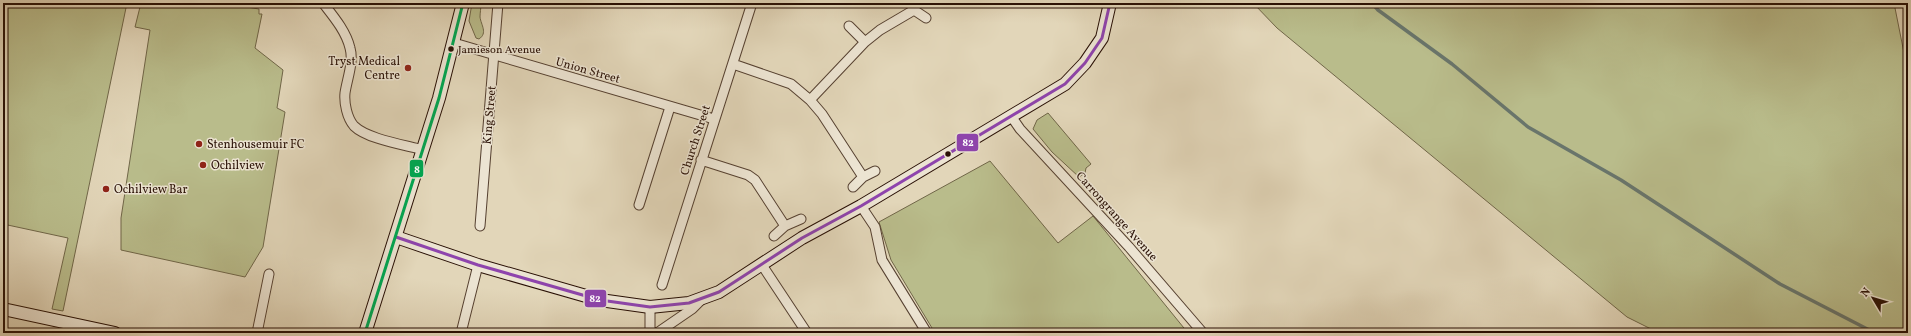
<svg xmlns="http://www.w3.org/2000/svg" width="1911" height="336" font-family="Vollkorn,serif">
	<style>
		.green { fill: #b9bc8b; stroke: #706648 }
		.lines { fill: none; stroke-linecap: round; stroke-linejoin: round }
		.stream { stroke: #69756b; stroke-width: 3.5 }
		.street-casing { stroke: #564131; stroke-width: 11 }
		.secondary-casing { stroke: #280f04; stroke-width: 14 }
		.street { stroke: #ece4d2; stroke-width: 9 }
		.secondary { stroke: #ece4d2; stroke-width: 12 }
		.bus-1-casing { stroke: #ece4d2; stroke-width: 6 }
		.bus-2-casing { stroke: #ece4d2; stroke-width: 6 }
		.bus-1 { stroke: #8e44ad; stroke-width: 3 }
		.bus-2 { stroke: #00a651; stroke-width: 3 }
		.bus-dot { fill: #280f04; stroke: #ece4d2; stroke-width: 1.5 }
		.poi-dot { fill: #8f2418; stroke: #ece4d2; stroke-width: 1.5 }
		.labels { text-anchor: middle; stroke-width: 3; stroke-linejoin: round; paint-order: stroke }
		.bus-label { font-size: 11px; fill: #280f04; stroke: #ece4d2; text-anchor: start }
		.poi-label { font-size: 12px; fill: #280f04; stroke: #ece4d2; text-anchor: start }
		.street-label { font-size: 12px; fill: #280f04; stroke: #ece4d2 }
		.line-badge { stroke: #ece4d2; stroke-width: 1.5 }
		.badge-label { font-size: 11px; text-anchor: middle; font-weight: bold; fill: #fff }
	</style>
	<rect width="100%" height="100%" fill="#e2d6b9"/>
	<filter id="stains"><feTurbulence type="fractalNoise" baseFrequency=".005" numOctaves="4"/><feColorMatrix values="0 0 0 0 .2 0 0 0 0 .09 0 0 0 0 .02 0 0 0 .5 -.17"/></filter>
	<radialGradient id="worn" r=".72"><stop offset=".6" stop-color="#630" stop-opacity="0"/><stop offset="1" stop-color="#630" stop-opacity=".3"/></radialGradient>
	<!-- green -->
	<path class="green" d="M3 3H127L63 311 52 309 68 238 3 224Z
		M141 3H222L259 9V14H262L255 48 283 70 277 108 285 112 263 247 245 277 121 250V218L150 30 135 27Z
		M472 3H481C481 8 480 13 480 17 481 25 488 33 479 39L476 38 469 21Z
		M1253 3H1894L1908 73V333H1659L1627 317 1277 28Z
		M1048 113 1091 164 1086 168 1085 173 1079 177 1052 152 1033 129 1037 120Z
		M990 161 1058 243 1093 216 1188 333H935L891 260 879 222Z"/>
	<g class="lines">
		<!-- stream -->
		<path class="stream" d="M1372 3 1378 10 1452 64 1528 127 1621 180 1780 284 1875 333"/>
		<defs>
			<path id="street" d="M323 3C333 16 346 31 350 48 354 62 347 79 345 93 344 103 347 118 354 126 367 139 405 145 423 150
				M914 10 926 18
				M849 26 865 42
				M454 43 714 119
				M733 64 791 84 810 100 822 114 863 177 853 187
				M810 100 865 42 880 30 914 10V3
				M1011 116 1020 129 1129 247 1203 333
				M701 160 748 175 755 180 785 226 774 236
				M863 177 875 171
				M639 205 670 107
				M861 206 875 227 882 260 927 333
				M480 226 498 3
				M785 226 801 219
				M762 265 807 333
				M662 285 752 3
				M650 307V333
				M257 333 269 274
				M461 333 478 265
				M657 333 692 309 702 299"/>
			<path id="secondary" d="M396 237 478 265 600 300 650 307 689 303 719 292 802 238 861 206 1065 84 1085 63 1102 38 1110 3
				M3 309 115 333
				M365 333 439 98 463 3"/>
		</defs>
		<!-- street casing -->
		<use href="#street" class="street-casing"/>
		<!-- secondary casing -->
		<use href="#secondary" class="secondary-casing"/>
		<!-- street -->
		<use href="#street" class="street"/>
		<!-- secondary -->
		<use href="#secondary" class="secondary"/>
		<defs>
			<path id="bus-1" d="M396 237 478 265 600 300 650 307 689 303 719 292 802 238 861 206 1065 84 1085 63 1102 38 1110 3"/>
			<path id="bus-2" d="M365 333 439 98 463 3"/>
		</defs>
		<!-- bus-1 casing -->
		<use href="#bus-1" class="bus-1-casing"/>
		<!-- bus-2 casing -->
		<use href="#bus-2" class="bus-2-casing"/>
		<!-- bus-1 -->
		<use href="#bus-1" class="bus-1"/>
		<!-- bus-2 -->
		<use href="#bus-2" class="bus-2"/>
	</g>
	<!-- markers -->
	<g class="bus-dot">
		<circle cx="451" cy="49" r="3.5"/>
		<circle cx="948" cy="154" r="3.5"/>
	</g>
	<g class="poi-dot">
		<circle cx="408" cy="68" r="4"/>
		<circle cx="199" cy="144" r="4"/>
		<circle cx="203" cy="165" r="4"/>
		<circle cx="106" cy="189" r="4"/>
	</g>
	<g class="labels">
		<!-- bus labels -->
		<g class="bus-label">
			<text x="458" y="53">Jamieson Avenue</text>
		</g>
		<!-- poi labels -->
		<g class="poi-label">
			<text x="400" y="65" text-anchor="end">Tryst Medical<tspan x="400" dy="14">Centre</tspan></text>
			<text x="207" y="148">Stenhousemuir FC</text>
			<text x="211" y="169">Ochilview</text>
			<text x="114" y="193">Ochilview Bar</text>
		</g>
		<!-- street labels -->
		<g class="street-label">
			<text transform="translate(588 70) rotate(16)" y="4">Union Street</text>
			<text transform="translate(489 115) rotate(-85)" y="4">King Street</text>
			<text transform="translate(695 140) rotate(-72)" y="4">Church Street</text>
			<text transform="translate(1117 216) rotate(48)" y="4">Carrongrange Avenue</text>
		</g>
	</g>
	<g class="line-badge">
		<rect x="956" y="133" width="23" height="19" rx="4" fill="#8e44ad"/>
		<rect x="409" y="159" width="15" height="19" rx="4" fill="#00a651"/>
		<rect x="584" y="289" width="23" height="19" rx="4" fill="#8e44ad"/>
	</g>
	<g class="badge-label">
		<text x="968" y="146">82</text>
		<text x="417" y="173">8</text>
		<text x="595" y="302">82</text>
	</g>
	<!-- margin -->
	<rect width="1911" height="336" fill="none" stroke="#e2d6b9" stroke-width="16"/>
	<rect x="4" y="4" width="1903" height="328" fill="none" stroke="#280f04" stroke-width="2"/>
	<rect x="8" y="8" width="1895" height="320" fill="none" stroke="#280f04"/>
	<!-- north arrow -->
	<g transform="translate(1873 298) rotate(308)" stroke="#ece4d2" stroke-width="3" paint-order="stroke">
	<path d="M0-3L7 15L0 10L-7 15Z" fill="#280f04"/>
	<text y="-6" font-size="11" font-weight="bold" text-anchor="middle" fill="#280f04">N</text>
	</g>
	<rect width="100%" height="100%" filter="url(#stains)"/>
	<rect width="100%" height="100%" fill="url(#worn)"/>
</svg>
